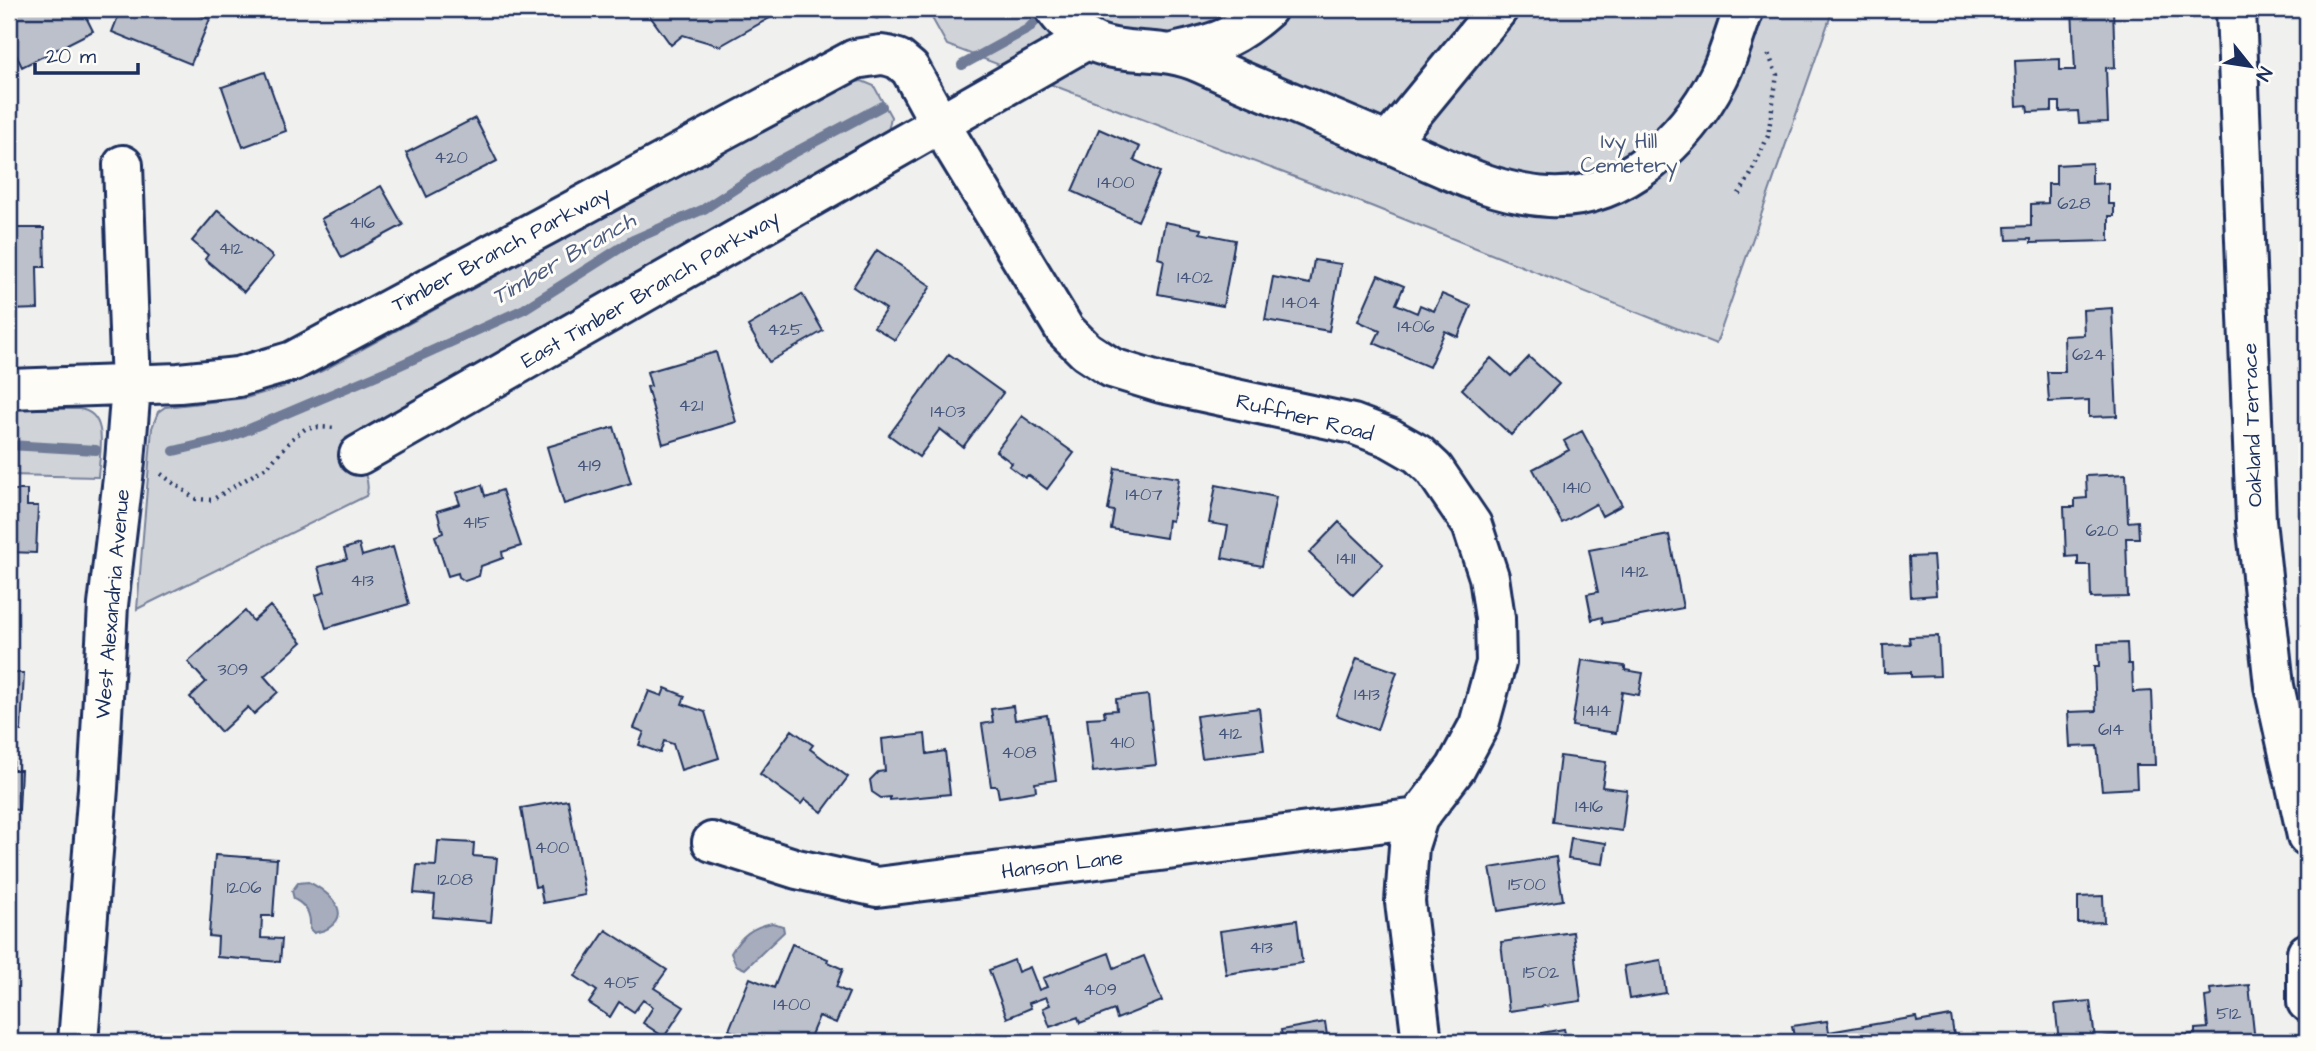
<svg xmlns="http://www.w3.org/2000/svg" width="2316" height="1051" font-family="'Architects Daughter',sans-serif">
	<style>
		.green { fill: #d0d3d8; stroke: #76819b; stroke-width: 2 }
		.water { fill: #a7adbd; stroke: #6f7b97; stroke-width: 2 }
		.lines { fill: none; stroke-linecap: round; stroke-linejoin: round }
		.stream { stroke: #6f7b97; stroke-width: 10 }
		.building { fill: #bbc0ca; stroke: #1b2f5e; stroke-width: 2 }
		.minor-casing { stroke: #1b2f5e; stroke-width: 44 }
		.path { stroke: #1b2f5e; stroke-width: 4.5; stroke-dasharray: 2 5; stroke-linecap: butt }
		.minor { stroke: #fdfcf7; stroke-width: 38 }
		.labels { text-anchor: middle; stroke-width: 6; stroke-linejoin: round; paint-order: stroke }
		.number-label { font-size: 18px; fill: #435379 }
		.park-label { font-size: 21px; fill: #48587c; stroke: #fdfcf7 }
		.street-label { font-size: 21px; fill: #1b2f5e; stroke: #fdfcf7 }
		.water-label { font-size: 23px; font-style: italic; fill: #4c5b7f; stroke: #fdfcf7 }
	</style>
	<rect width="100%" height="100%" fill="#f0f0ee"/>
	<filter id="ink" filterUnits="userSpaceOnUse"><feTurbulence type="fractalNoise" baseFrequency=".0143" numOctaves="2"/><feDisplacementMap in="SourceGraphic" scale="14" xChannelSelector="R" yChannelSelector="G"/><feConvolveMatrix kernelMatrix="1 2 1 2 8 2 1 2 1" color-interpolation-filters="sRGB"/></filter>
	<g filter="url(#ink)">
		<!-- green -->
		<path class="green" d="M850 9H895L877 19Z
			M927 9H1833L1716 344 1371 206 947 45Z
			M862 81 874 86 891 117 888 131 878 140 346 438C353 454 374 478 366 496L137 609 152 428 158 412 165 407 246 398 283 387 322 371 850 83Z
			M9 409H79C111 413 99 455 98 477L9 475Z"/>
		<!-- water -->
		<path class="water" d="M308 882C323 888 354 911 330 927 326 931 319 931 314 933L310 929C311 914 307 906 294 899L292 891 298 883Z
			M772 923 783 926 784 932 745 969 736 965 731 953C741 936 752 927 772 923Z"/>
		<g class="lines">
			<!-- stream -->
			<path class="stream" d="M962 65 1028 29 1047 9
				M9 445 96 450
				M174 451 228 438 396 367 524 309 633 240 704 209 773 164 882 106"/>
		</g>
		<!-- building -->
		<path class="building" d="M17 9H82L93 31 22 67 9 40V13Z
			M121 9H186L210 19 191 64 112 32Z
			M651 9H771L775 15 720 46 683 35 671 45 647 12Z
			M2072 9H2113L2115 67 2106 68 2108 122 2079 123 2078 111 2060 112V102H2052V111L2028 112 2027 105 2017 106 2015 61 2060 59V70H2075Z
			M265 72 286 131 243 147 222 87Z
			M475 118 497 161 427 197 406 153Z
			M1099 129 1140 147 1134 160 1160 172 1138 221 1072 191Z
			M2092 163V184L2108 183V204H2114V216H2109V241L2031 243V239L2007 240 2006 227 2031 226V204L2048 203V184H2056V165Z
			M381 186 403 225 342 258 321 219Z
			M218 210 273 257 244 292 205 259 208 255 192 241Z
			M1165 222 1201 229 1200 233 1235 240 1223 306 1158 294 1164 260 1158 258Z
			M9 228H44L45 267H37L38 309 9 310Z
			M877 250 931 286 895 340 874 327 886 309 853 287Z
			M1314 260 1341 264 1329 331 1265 320 1273 277 1310 284Z
			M1378 275 1404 286 1396 304 1417 313 1420 305 1434 311 1442 294 1471 306 1458 337 1445 331 1429 367 1374 343 1380 331 1358 321Z
			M802 294 823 331 769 362 748 326Z
			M2112 308 2117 416 2089 417V400L2049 402 2047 372H2065L2064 336 2084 335 2083 310Z
			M716 352 736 422 663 444 647 387 651 386 647 372Z
			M949 354 1003 393 963 447 940 429 919 457 889 435Z
			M1529 357 1559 384 1511 435 1462 389 1491 358 1511 376Z
			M1022 416 1074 453 1047 489 1028 475 1025 478 1009 466 1012 463 996 451Z
			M614 427 631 483 564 504 547 447Z
			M1582 431 1622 505 1602 516 1596 504 1562 523 1533 469 1569 450 1564 441Z
			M1115 468 1179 478 1172 521 1168 520 1166 538 1111 529 1114 511 1108 510Z
			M2126 474 2128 522 2138 521 2139 538H2126L2128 597 2091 598 2090 565H2078V556L2066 557 2064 507H2075V499L2087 498 2086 476Z
			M482 485 485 496 502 490 521 546 502 552 503 558 481 566 479 576 465 581 459 577 458 573 448 576 435 536 443 533 437 511 460 504 456 493Z
			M1216 485 1276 497 1262 566 1222 558 1228 526 1209 523Z
			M9 490H27V506H38L36 553 9 552Z
			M1339 522 1383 564 1353 595 1309 553Z
			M1669 535 1683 608 1603 623 1602 617 1592 620 1587 594 1598 592 1589 550Z
			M359 544 362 556 393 547 409 604 326 628 316 595 325 592 318 567 347 559 344 549Z
			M1933 556 1936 595 1911 597 1909 557Z
			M270 606 302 642 264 676 278 692 254 714 248 707 221 732 190 697 206 682 188 662 245 611 253 621Z
			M1938 636 1940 676 1911 677V672L1884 673 1883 645 1910 644 1909 637Z
			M2127 643 2128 664H2132L2133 692 2152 691 2155 765H2136L2137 788 2102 790 2097 746 2070 747 2068 712 2096 711 2094 667H2099L2098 644Z
			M1357 658 1397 672 1377 730 1336 715Z
			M1582 660 1625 666V670L1643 673 1639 695 1622 692 1616 733 1572 726Z
			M9 673H24L21 731 9 730Z
			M665 688 685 696 682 704 705 712 719 758 681 770 673 744 664 741 660 753 639 745 644 732 634 728 649 691 662 696Z
			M1148 695 1156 765 1093 772 1087 718 1105 717 1104 711 1117 710 1116 699Z
			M1013 706 1015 720 1047 715 1056 780 1035 783 1036 791 999 797 997 786H991L982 724 993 722 991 709Z
			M1259 708 1264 750 1202 758 1196 716Z
			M792 730 813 745 810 749 848 777 822 812 805 799 801 804 760 774Z
			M925 734 927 754 945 751 950 794 890 800V797L881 798 872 792 870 780 878 772 885 771 882 739Z
			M9 753H14L13 770H21L19 810 9 809Z
			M1560 756 1606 762 1602 787 1627 790 1622 831 1552 822Z
			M568 800 585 895 543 903 540 886 535 887 521 808Z
			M1571 838 1606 843 1603 864 1568 859Z
			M438 841 474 843 473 856 497 858 491 922 433 917 435 895 414 893 417 865 436 866Z
			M215 855 277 859 273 916H262L261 938 282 939 280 962 217 957 218 937 209 936Z
			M1556 857 1563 900 1498 911 1490 868Z
			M2103 896 2104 922 2078 923V897Z
			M1297 920 1302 963 1226 974 1220 931Z
			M606 930 667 970 654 988 684 1007 664 1037 643 1023 653 1007 643 1000 634 1012 619 1002 610 1017 589 1003 597 991 575 976Z
			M1573 932 1581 1001 1509 1011 1501 942Z
			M792 944 828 959 827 962 843 969 836 987 849 993 836 1023 819 1016 808 1042H758L729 1030 750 978 774 988Z
			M1109 953 1114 968 1144 956 1162 1001 1117 1019 1114 1010 1080 1023 1078 1017 1050 1027 1043 1008 1050 1005 1046 997 1029 1003 1031 1008 1007 1018 989 970 1014 960 1018 972 1030 967 1039 990 1047 987 1043 978Z
			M1661 960 1666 993 1629 999 1624 966Z
			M2249 985 2255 1042H2179L2178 1036 2195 1034V1029L2208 1028 2205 997 2211 996 2210 989Z
			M2090 1001 2095 1038 2116 1035V1038L2133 1036 2134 1042H2059L2055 1004Z
			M1951 1016 1955 1042H1795L1792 1026 1827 1021 1829 1032 1916 1017 1917 1022Z
			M1325 1022 1328 1042H1283L1281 1030Z
			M1564 1029 1567 1042H1532L1530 1035Z"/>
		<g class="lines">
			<defs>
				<path id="minor" d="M1055 9C1100 71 1145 37 1203 64 1264 92 1327 116 1388 143 1439 165 1492 194 1549 197 1622 201 1686 140 1718 78 1729 57 1735 32 1744 9
					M2236 9 2256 521 2274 686 2307 836
					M1174 53C1218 42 1232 40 1267 9
					M1388 143 1498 9
					M9 389 179 383 238 377 293 361 855 59 881 55 888 56 898 59 910 69 940 124 1065 330 1086 351 1112 368 1161 383 1353 424 1390 438 1418 454 1434 469 1472 525 1489 577 1495 618 1496 663 1479 725 1456 768 1418 818 1409 846 1405 902 1422 1042
					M359 455 1088 39
					M712 842 797 869 877 887 1418 818
					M2307 953V1002
					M78 1042 98 788 108 605 125 461 131 386 123 165"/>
			</defs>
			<!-- minor casing -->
			<use href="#minor" class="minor-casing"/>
			<!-- path -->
			<path class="path" d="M1739 194 1750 176 1768 136 1777 75 1768 53
				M161 474 196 499 212 500 268 466 294 437 305 429 318 427 335 428"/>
			<!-- minor -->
			<use href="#minor" class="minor"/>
		</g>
	</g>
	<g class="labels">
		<!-- number labels -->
		<g class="number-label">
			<text x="451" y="163">420</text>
			<text x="1116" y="188">1400</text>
			<text x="2074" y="209">628</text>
			<text x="362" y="228">416</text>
			<text x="231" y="254">412</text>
			<text x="1195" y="283">1402</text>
			<text x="1301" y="308">1404</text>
			<text x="1416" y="332">1406</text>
			<text x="785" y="335">425</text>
			<text x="2089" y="360">624</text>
			<text x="691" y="411">421</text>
			<text x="948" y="417">1403</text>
			<text x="589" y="471">419</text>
			<text x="1577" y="493">1410</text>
			<text x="1144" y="500">1407</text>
			<text x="476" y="528">415</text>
			<text x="2102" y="536">620</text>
			<text x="1346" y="564">1411</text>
			<text x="1635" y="577">1412</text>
			<text x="362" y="586">413</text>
			<text x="233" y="675">309</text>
			<text x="1367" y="700">1413</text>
			<text x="1597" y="716">1414</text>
			<text x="2111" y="735">614</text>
			<text x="1230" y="739">412</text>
			<text x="1122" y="748">410</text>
			<text x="1019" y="758">408</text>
			<text x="1589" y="812">1416</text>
			<text x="552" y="853">400</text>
			<text x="455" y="885">1208</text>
			<text x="1527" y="890">1500</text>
			<text x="244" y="893">1206</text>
			<text x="1261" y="953">413</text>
			<text x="1541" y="978">1502</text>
			<text x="621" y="988">405</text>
			<text x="1100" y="995">409</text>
			<text x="792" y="1010">1400</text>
			<text x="2229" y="1019">512</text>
		</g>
		<!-- park labels -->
		<g class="park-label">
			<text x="1629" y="148">Ivy Hill<tspan x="1629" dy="24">Cemetery</tspan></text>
		</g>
		<!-- street labels -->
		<g class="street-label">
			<text transform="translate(501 249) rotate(-28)" y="7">Timber Branch Parkway</text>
			<text transform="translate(650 289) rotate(-30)" y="7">East Timber Branch Parkway</text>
			<text transform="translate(1305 417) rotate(14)" y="7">Ruffner Road</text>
			<text transform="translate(2252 425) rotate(-92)" y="7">Oakland Terrace</text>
			<text transform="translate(112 604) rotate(-85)" y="7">West Alexandria Avenue</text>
			<text transform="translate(1062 864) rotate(-7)" y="7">Hanson Lane</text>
		</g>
		<!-- water labels -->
		<g class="water-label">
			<text transform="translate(563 258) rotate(-30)" y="8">Timber Branch</text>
		</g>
	</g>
	<!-- margin -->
	<rect width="2316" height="1051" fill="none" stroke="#fdfcf7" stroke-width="35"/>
	<rect x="18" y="18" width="2281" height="1016" fill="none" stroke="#1b2f5e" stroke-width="2.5" filter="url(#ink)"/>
	<!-- north arrow -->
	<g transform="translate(2250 66) rotate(120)" stroke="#fdfcf7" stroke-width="5" paint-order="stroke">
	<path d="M0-5L12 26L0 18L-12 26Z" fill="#1b2f5e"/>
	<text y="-10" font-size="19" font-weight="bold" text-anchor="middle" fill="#1b2f5e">N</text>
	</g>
	<!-- scale -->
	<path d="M35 63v10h103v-10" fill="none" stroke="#1b2f5e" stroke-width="3.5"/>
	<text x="46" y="63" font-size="21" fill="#1b2f5e" stroke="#fdfcf7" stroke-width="5" paint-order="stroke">20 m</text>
</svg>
